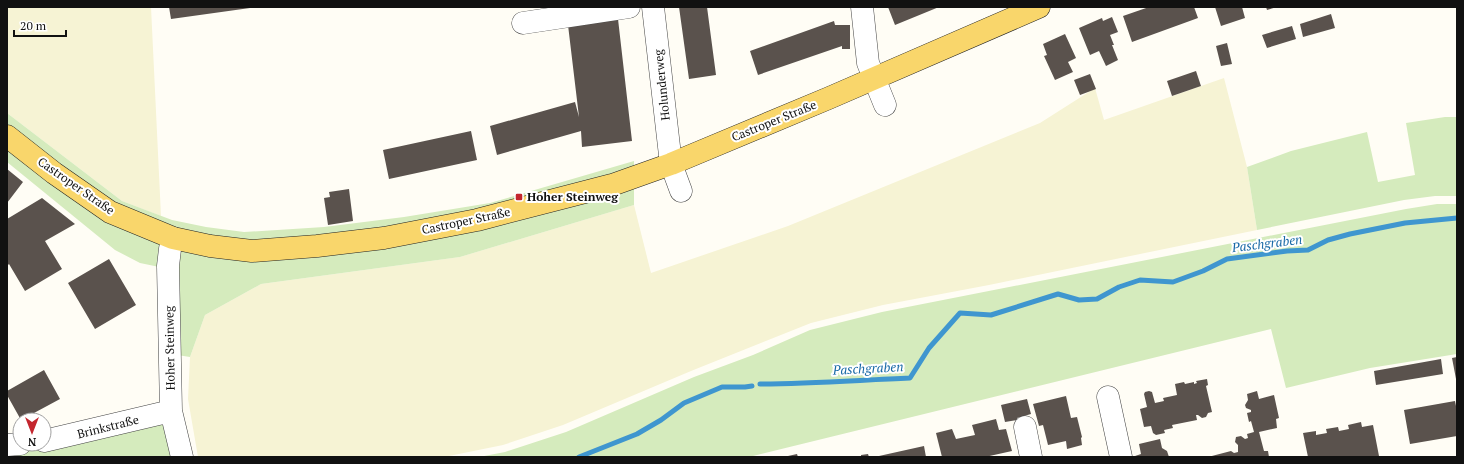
<svg xmlns="http://www.w3.org/2000/svg" width="1464" height="464" font-family="'PT Serif',serif">
	<style>
		.farmland { fill: #f6f3d4 }
		.green { fill: #d5ebbd }
		.lines { fill: none; stroke-linecap: round; stroke-linejoin: round }
		.stream { stroke: #3f96cf; stroke-width: 5 }
		.building { fill: #5a524d }
		.minor-casing { stroke: #444; stroke-width: 23 }
		.major-casing { stroke: #222; stroke-width: 23 }
		.minor { stroke: #fff; stroke-width: 22 }
		.major { stroke: #f9d66b; stroke-width: 22 }
		.poi-dot { fill: #c4262e; stroke: #fff; stroke-width: 1.5 }
		.labels { text-anchor: middle; stroke-width: 4; stroke-linejoin: round; paint-order: stroke }
		.street-label { font-size: 12px; fill: #111; stroke: #fff }
		.poi-label { font-size: 12px; font-weight: bold; fill: #111; stroke: #fff; text-anchor: start }
		.water-label { font-size: 13px; font-style: italic; fill: #1768a6; stroke: #fff }
	</style>
	<rect width="100%" height="100%" fill="#fffdf5"/>
	<!-- farmland -->
	<path class="farmland" d="M7 7H151L161 216 122 201 7 113Z
		M1224 78 1247 167 1257 230 989 285 883 305 811 323 691 371 563 425 503 445 444 457H198L188 399 190 357 205 315 261 284 460 257 634 205 651 273 788 226 1040 123 1095 88 1104 120Z"/>
	<!-- green -->
	<path class="green" d="M7 113 122 201 172 220 206 227 244 232 324 227 404 217 490 203 634 161V205L460 257 261 284 205 315 190 357 171 354 169 269 140 263 115 250 7 162Z
		M1445 117H1457V196H1435L1404 200 1257 230 1247 167 1291 151 1367 132 1378 182 1415 175 1406 123Z
		M1437 204H1457V354L1370 368 1286 388 1271 329 749 457H479L505 452 566 432 694 377 753 355 810 330 882 312 1406 209Z
		M170 413 180 457H7V449L36 447Z"/>
	<g class="lines">
		<!-- stream -->
		<path class="stream" d="M760 384C810 384 860 380 910 378L929 348 960 313 991 315 1058 294 1079 300 1097 299 1119 287 1140 280 1173 282 1203 271 1227 259 1287 251 1308 250 1328 240 1350 234 1405 223 1457 218
			M579 457 637 434 661 420 684 403 722 387H745L752 386"/>
	</g>
	<!-- building -->
	<path class="building" d="M169 7H250V8L171 19Z
		M679 7H707L716 75 689 79Z
		M888 7H939L895 25Z
		M1149 7H1194L1198 18 1132 42 1123 16Z
		M1215 7H1242L1245 18 1221 26Z
		M1266 7H1277L1267 10Z
		M1331 14 1335 28 1303 37 1300 24Z
		M1112 17 1118 32 1110 35 1114 45H1112L1118 60 1106 66 1099 51 1090 55 1079 28 1102 18 1103 21Z
		M618 19 632 141 582 147 581 131 497 155 490 126 575 102 579 117 568 25Z
		M834 21 835 25H850V49H842V46L758 75 750 51Z
		M1292 26 1296 39 1267 48 1262 35Z
		M1065 34 1076 58 1068 62 1073 72 1055 80 1044 56 1047 55 1043 44Z
		M1227 43 1232 64 1221 66 1216 46Z
		M1196 71 1201 86 1172 96 1167 81Z
		M1090 74 1096 89 1080 95 1074 80Z
		M471 131 477 160 389 179 383 150Z
		M7 169 23 182 7 203Z
		M349 189 353 221 328 225 324 198 330 197 329 192Z
		M42 198 75 224 45 241 62 269 25 291 9 264 7 266V219Z
		M109 259 136 305 95 329 68 283Z
		M1457 357V379H1456L1452 358Z
		M1441 359 1443 374 1376 385 1374 371Z
		M44 370 60 399 21 420 7 395V391Z
		M1207 379 1208 385 1206 386 1212 412 1208 413 1206 417 1202 418 1198 415H1196L1197 420 1172 425 1173 428 1164 430 1165 433 1156 435 1153 433 1151 426 1144 427 1140 409 1147 407 1144 394 1145 392 1149 391 1152 392 1155 403 1164 401 1163 398 1177 395 1175 384 1184 382 1185 384 1194 382V384L1197 383 1196 381Z
		M1257 391 1259 399 1274 395 1279 418 1276 419 1277 428 1259 432 1264 451H1268L1269 457H1208L1231 451 1234 453 1238 452V445L1235 442 1236 437 1241 436 1245 439 1248 438 1247 434 1254 432 1251 421 1249 422 1247 413 1251 412V410L1246 408 1245 405 1248 400 1247 394Z
		M1066 396 1071 418 1077 417 1082 437 1081 438 1082 445 1067 449 1066 441 1048 445 1043 425 1039 426 1033 404Z
		M1027 399 1031 414 1017 418V420L1005 422 1001 405Z
		M1455 401 1457 411V436L1410 444 1404 410Z
		M996 419 999 430 1006 429 1012 451 985 457H942L936 433 952 429 956 439 975 435 972 425Z
		M1361 422 1362 427 1373 425 1379 456 1373 457H1308L1303 433 1316 431V435L1327 433 1326 429 1338 427 1339 431 1349 429 1348 425Z
		M1160 439 1162 448 1167 451 1169 457H1132L1141 454 1139 444Z
		M924 446 926 457H879V456Z
		M797 454 798 457H788V456Z
		M868 454 869 457H861V455Z"/>
	<g class="lines">
		<defs>
			<path id="minor" d="M653 7 671 164 681 191
				M862 7 868 63 885 105
				M523 23 629 7
				M173 238 170 249 168 266 171 411 182 457
				M1108 397 1121 457
				M1025 427 1031 457
				M44 441 171 411
				M7 445 20 444"/>
			<path id="major" d="M7 136 54 173 110 212 173 238 210 246 252 251 317 246 384 238 477 220 612 185 671 164 829 98 1039 7"/>
		</defs>
		<!-- minor casing -->
		<use href="#minor" class="minor-casing"/>
		<!-- major casing -->
		<use href="#major" class="major-casing"/>
		<!-- minor -->
		<use href="#minor" class="minor"/>
		<!-- major -->
		<use href="#major" class="major"/>
	</g>
	<!-- markers -->
	<rect class="poi-dot" x="515" y="193" width="8" height="8" rx="2"/>
	<g class="labels">
		<!-- street labels -->
		<g class="street-label">
			<text transform="translate(662 85) rotate(-96)" y="4">Holunderweg</text>
			<text transform="translate(774 121) rotate(-22)" y="4">Castroper Straße</text>
			<text transform="translate(76 186) rotate(35)" y="4">Castroper Straße</text>
			<text transform="translate(466 221) rotate(-12)" y="4">Castroper Straße</text>
			<text transform="translate(170 348) rotate(-91)" y="4">Hoher Steinweg</text>
			<text transform="translate(108 427) rotate(-14)" y="4">Brinkstraße</text>
		</g>
		<!-- poi labels -->
		<g class="poi-label">
			<text x="527" y="201">Hoher Steinweg</text>
		</g>
		<!-- water labels -->
		<g class="water-label">
			<text transform="translate(1267 243) rotate(-7)" y="5">Paschgraben</text>
			<text transform="translate(868 368) rotate(-3)" y="5">Paschgraben</text>
		</g>
	</g>
	<!-- border -->
	<rect width="1464" height="464" fill="none" stroke="#111111" stroke-width="16"/>
	<!-- north arrow -->
	<g transform="translate(32 432) rotate(180)"><circle r="19" fill="#ffffff" stroke="#a0a0a0"/>
	<path d="M0-3L7 15L0 10L-7 15Z" fill="#c4262e"/>
	<text y="-6" font-size="11" font-weight="bold" text-anchor="middle" fill="#111111">N</text>
	</g>
	<!-- scale -->
	<path d="M14 30v6h52v-6" fill="none" stroke="#111111" stroke-width="2"/>
	<text x="20" y="30" font-size="12" fill="#111111" stroke="#ffffff" stroke-width="3" paint-order="stroke">20 m</text>
</svg>
